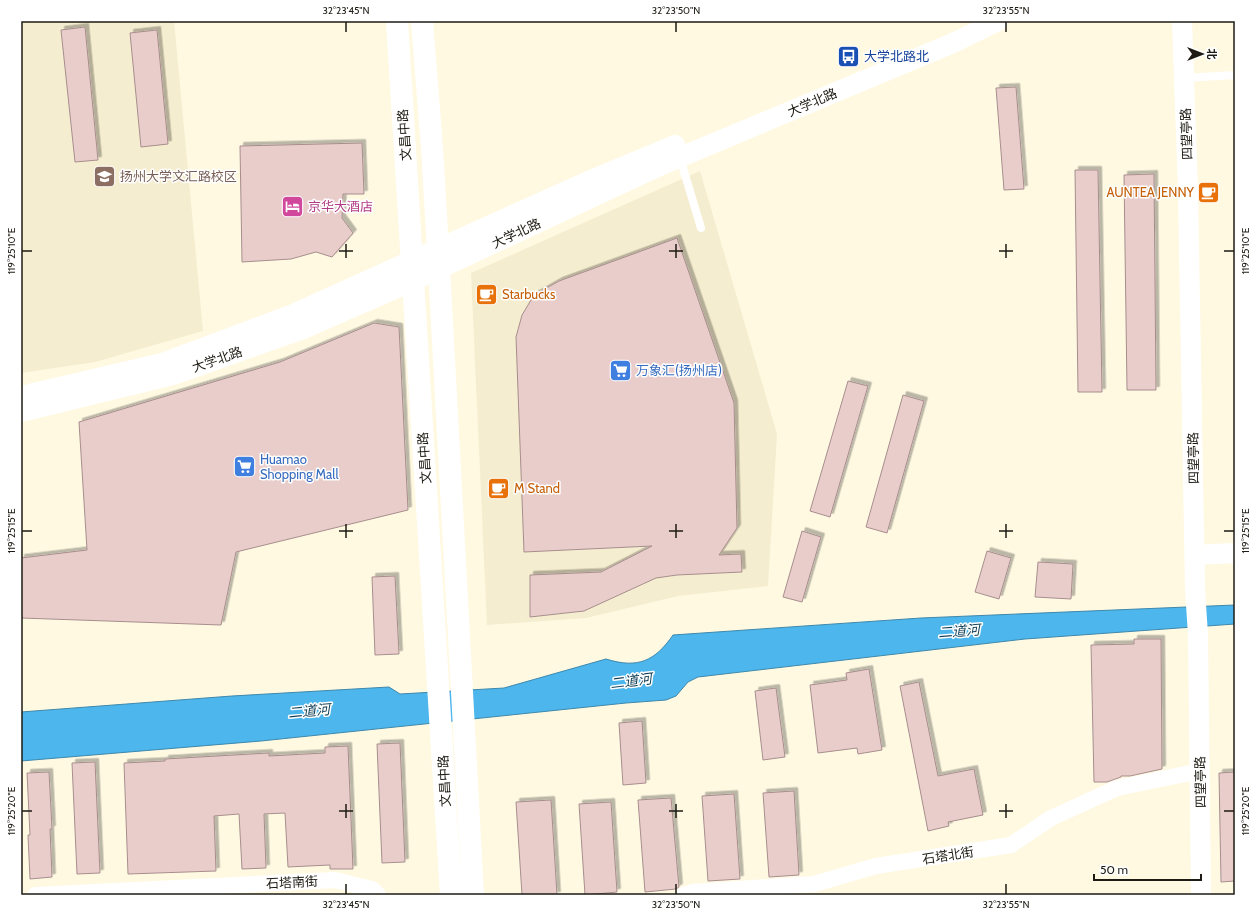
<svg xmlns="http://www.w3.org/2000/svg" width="1256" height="916" font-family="Cabin,'Noto Sans SC',sans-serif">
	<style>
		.built { fill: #f5edcf }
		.water { fill: #4cb6ed; stroke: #3e88ac }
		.building { fill: #e8cdcb; stroke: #a78e8d; filter: url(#shadow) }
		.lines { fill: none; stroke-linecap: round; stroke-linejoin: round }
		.service { stroke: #fff; stroke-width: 8 }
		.minor { stroke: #fff; stroke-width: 16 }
		.tertiary { stroke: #fff; stroke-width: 20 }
		.primary { stroke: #fff; stroke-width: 22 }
		.ticks { fill: none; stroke: #1d1b13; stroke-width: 1.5 }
		.labels { text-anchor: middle; stroke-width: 3; stroke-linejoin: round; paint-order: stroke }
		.transit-label { font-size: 13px; fill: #164399; stroke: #fff; text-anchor: start }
		.street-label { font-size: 13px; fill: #1d1b13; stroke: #fff }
		.education-label { font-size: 13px; fill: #785e54; stroke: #fff; text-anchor: start }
		.food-label { font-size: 13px; fill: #c56008; stroke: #fff; text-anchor: start }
		.hotel-label { font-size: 13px; fill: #b23c85; stroke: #fff; text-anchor: start }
		.shop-label { font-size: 13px; fill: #366cbe; stroke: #fff; text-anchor: start }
		.water-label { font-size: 14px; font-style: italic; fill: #113e55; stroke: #fff }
		.neatline { fill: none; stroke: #1d1b13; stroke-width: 1.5 }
		.ticks-label { font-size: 10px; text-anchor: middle; fill: #1d1b13 }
	</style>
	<defs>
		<filter id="shadow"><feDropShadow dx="3.5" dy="-3.5" stdDeviation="0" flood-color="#0004"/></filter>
	</defs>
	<rect width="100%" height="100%" fill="#fff9e2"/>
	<!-- built -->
	<path class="built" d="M21 21H174L203 331 95 362 21 373Z
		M700 171 777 434 768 586 678 596 586 618 487 625 471 273Z"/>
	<!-- water -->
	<path class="water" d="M1235 605V624L1025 639 698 677 688 682 676 696 666 700 626 703 261 741 21 761V712L232 696 389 687 400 694 504 688 606 659C638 669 655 661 673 635L921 618Z"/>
	<!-- building -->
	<path class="building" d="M85 27 98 160 75 162 61 30Z
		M157 30 168 144 141 147 130 33Z
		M1016 87 1024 189 1004 190 996 88Z
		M362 143 364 194H343L342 218 353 233 332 257 316 252 291 259 242 262 240 146Z
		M1075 170H1098L1102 392H1078Z
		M1154 174 1156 390H1127L1124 175Z
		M677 238 734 403 737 528 719 555 741 554 742 572 677 575 656 578 584 611 530 617V575L601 572 652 546 524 552 516 337 522 315 534 295 559 281Z
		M374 323 399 327 408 510 236 552 221 625 21 618V558L87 550 79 422 280 362Z
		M848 381 868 386 830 517 810 511Z
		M903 395 924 401 887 533 866 527Z
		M802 531 821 537 802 602 783 597Z
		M987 551 1011 558 999 599 975 592Z
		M1038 562 1073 564 1071 599 1035 597Z
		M395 576 399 654 375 655 372 577Z
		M1134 639H1161L1162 769 1130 776H1121V777L1107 782H1094L1091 645 1134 644Z
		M869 669 882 750 858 754 857 748 818 753 810 685 847 680 846 673Z
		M919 682 938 776 974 769 983 815 948 822 949 826 928 831 900 686Z
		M776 688 785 757 763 760 755 691Z
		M642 721 646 783 623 785 619 723Z
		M400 743 405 862 382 863 377 744Z
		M348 746 353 869H330V865L288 867 285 813 264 814 266 868 242 869 239 814 214 816 216 871 128 874 124 763 165 761V759L269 753V756L325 753V747Z
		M95 762 100 873 77 874 72 763Z
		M49 772 52 829H50L52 877 30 879 28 835H30L27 773Z
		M1235 772V881L1221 882 1219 773Z
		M794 791 799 875 769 877 763 793Z
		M734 794 740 879 708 881 702 796Z
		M671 798 679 887 676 889 645 892 638 800Z
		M551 800 557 895H522L516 802Z
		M611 802 617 892 585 895 579 804Z"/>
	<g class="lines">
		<!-- service -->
		<path class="service" d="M1184 78 1235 75
			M680 158 701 228"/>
		<!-- minor -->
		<path class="minor" d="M35 895 335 880 372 889 378 895
			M683 895 692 892 814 884 876 866 1011 845 1051 818 1117 788 1200 771"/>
		<!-- tertiary -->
		<path class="tertiary" d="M1182 21 1188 191 1195 589 1198 635 1201 895
			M21 396 162 363 293 314 586 182 675 145
			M21 412 173 375 303 329 413 281 664 164 953 43 998 21
			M1196 555 1235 553"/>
		<!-- primary -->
		<path class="primary" d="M397 21 451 895
			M422 21 432 148 438 249 473 895"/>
	</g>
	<!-- ticks -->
	<path class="ticks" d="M346 22V32M676 22V32M1006 22V32M346 244V258M676 244V258M1006 244V258M22 251H32M339 251H353M669 251H683M999 251H1013M1224 251H1234M346 524V538M676 524V538M1006 524V538M22 531H32M339 531H353M669 531H683M999 531H1013M1224 531H1234M346 804V818M676 804V818M1006 804V818M22 811H32M339 811H353M669 811H683M999 811H1013M1224 811H1234M346 884V894M676 884V894M1006 884V894"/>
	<!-- icons -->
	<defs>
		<symbol id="bus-square" viewBox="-11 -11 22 22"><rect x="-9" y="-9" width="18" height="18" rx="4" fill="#1a4fb4" stroke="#fff"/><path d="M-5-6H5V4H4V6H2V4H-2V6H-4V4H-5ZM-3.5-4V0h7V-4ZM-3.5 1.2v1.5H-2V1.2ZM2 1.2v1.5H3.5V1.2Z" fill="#fff"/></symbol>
		<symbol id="university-square" viewBox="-11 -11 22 22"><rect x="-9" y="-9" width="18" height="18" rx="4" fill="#8d6e63" stroke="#fff"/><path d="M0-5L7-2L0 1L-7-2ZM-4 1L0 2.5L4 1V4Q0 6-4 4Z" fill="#fff"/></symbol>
		<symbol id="cafe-square" viewBox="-11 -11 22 22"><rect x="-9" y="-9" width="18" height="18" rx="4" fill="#e8710a" stroke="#fff"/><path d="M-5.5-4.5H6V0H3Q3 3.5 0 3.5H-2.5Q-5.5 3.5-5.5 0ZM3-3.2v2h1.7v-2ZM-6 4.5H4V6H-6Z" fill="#fff"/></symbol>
		<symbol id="hotel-square" viewBox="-11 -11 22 22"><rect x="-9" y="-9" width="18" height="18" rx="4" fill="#d1479c" stroke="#fff"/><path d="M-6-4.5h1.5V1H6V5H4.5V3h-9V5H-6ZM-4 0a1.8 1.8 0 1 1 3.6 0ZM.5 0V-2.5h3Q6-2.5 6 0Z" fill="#fff"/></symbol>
		<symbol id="supermarket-square" viewBox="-11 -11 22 22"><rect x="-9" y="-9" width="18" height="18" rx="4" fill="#3f7fe0" stroke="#fff"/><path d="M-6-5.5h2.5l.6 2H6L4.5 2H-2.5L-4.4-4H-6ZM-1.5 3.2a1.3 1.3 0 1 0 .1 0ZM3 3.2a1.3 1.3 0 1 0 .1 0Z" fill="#fff"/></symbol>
	</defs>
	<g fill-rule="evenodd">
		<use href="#bus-square" x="836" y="44" width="25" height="25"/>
		<use href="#university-square" x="92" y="164" width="25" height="25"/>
		<use href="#cafe-square" x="1196" y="180" width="25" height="25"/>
		<use href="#hotel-square" x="280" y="194" width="25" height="25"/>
		<use href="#cafe-square" x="474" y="282" width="25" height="25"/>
		<use href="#supermarket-square" x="608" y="358" width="25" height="25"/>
		<use href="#supermarket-square" x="232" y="454" width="25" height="25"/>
		<use href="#cafe-square" x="486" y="476" width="25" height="25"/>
	</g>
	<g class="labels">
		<!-- transit labels -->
		<g class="transit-label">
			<text x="864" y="61">大学北路北</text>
		</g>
		<!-- street labels -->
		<g class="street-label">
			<text transform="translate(812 102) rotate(-23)" y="5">大学北路</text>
			<text transform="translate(1186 134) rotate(-92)" y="5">四望亭路</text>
			<text transform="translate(404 135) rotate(-94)" y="5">文昌中路</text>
			<text transform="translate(516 233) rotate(-25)" y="5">大学北路</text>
			<text transform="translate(217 359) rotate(-19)" y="5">大学北路</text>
			<text transform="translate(424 458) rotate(-94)" y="5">文昌中路</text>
			<text transform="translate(1193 458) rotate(-91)" y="5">四望亭路</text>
			<text transform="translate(444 781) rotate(-93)" y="5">文昌中路</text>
			<text transform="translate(1200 782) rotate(-91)" y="5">四望亭路</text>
			<text transform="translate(948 855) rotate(-9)" y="5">石塔北街</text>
			<text transform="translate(292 882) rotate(-3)" y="5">石塔南街</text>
		</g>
		<!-- education labels -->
		<g class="education-label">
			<text x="120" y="181">扬州大学文汇路校区</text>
		</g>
		<!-- food labels -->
		<g class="food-label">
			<text x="1194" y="197" text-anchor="end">AUNTEA JENNY</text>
			<text x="502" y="299">Starbucks</text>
			<text x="514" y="493">M Stand</text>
		</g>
		<!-- hotel labels -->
		<g class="hotel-label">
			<text x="308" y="211">京华大酒店</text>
		</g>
		<!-- shop labels -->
		<g class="shop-label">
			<text x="636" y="375">万象汇(扬州店)</text>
			<text x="260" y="464">Huamao<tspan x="260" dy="15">Shopping Mall</tspan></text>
		</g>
		<!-- water labels -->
		<g class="water-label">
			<text transform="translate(959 631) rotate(-4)" y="5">二道河</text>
			<text transform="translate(631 681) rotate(-7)" y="5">二道河</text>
			<text transform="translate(309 711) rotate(-5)" y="5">二道河</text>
		</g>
	</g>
	<!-- border -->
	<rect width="1256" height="916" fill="none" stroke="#ffffff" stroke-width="44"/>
	<!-- north arrow -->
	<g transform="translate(1202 54) rotate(90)" stroke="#ffffff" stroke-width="3" paint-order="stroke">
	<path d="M0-3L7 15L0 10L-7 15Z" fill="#1d1b13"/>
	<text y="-6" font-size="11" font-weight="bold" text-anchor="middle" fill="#1d1b13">北</text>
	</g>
	<!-- scale -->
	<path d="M1094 874v6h107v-6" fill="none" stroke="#1d1b13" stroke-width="2"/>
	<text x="1100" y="874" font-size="12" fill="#1d1b13" stroke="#ffffff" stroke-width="3" paint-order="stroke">50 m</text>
	<rect x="22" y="22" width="1212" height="872" class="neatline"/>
	<g class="ticks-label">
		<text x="346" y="14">32°23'45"N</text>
		<text x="676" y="14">32°23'50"N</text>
		<text x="1006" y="14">32°23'55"N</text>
		<text transform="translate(1245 251) rotate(-90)" y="4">119°25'10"E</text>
		<text transform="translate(11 251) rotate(-90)" y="4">119°25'10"E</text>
		<text transform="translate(1245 531) rotate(-90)" y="4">119°25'15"E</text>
		<text transform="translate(11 531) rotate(-90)" y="4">119°25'15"E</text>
		<text transform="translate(11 811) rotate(-90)" y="4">119°25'20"E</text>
		<text transform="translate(1245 811) rotate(-90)" y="4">119°25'20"E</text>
		<text x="346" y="908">32°23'45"N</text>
		<text x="676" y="908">32°23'50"N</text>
		<text x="1006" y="908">32°23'55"N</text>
	</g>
</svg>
